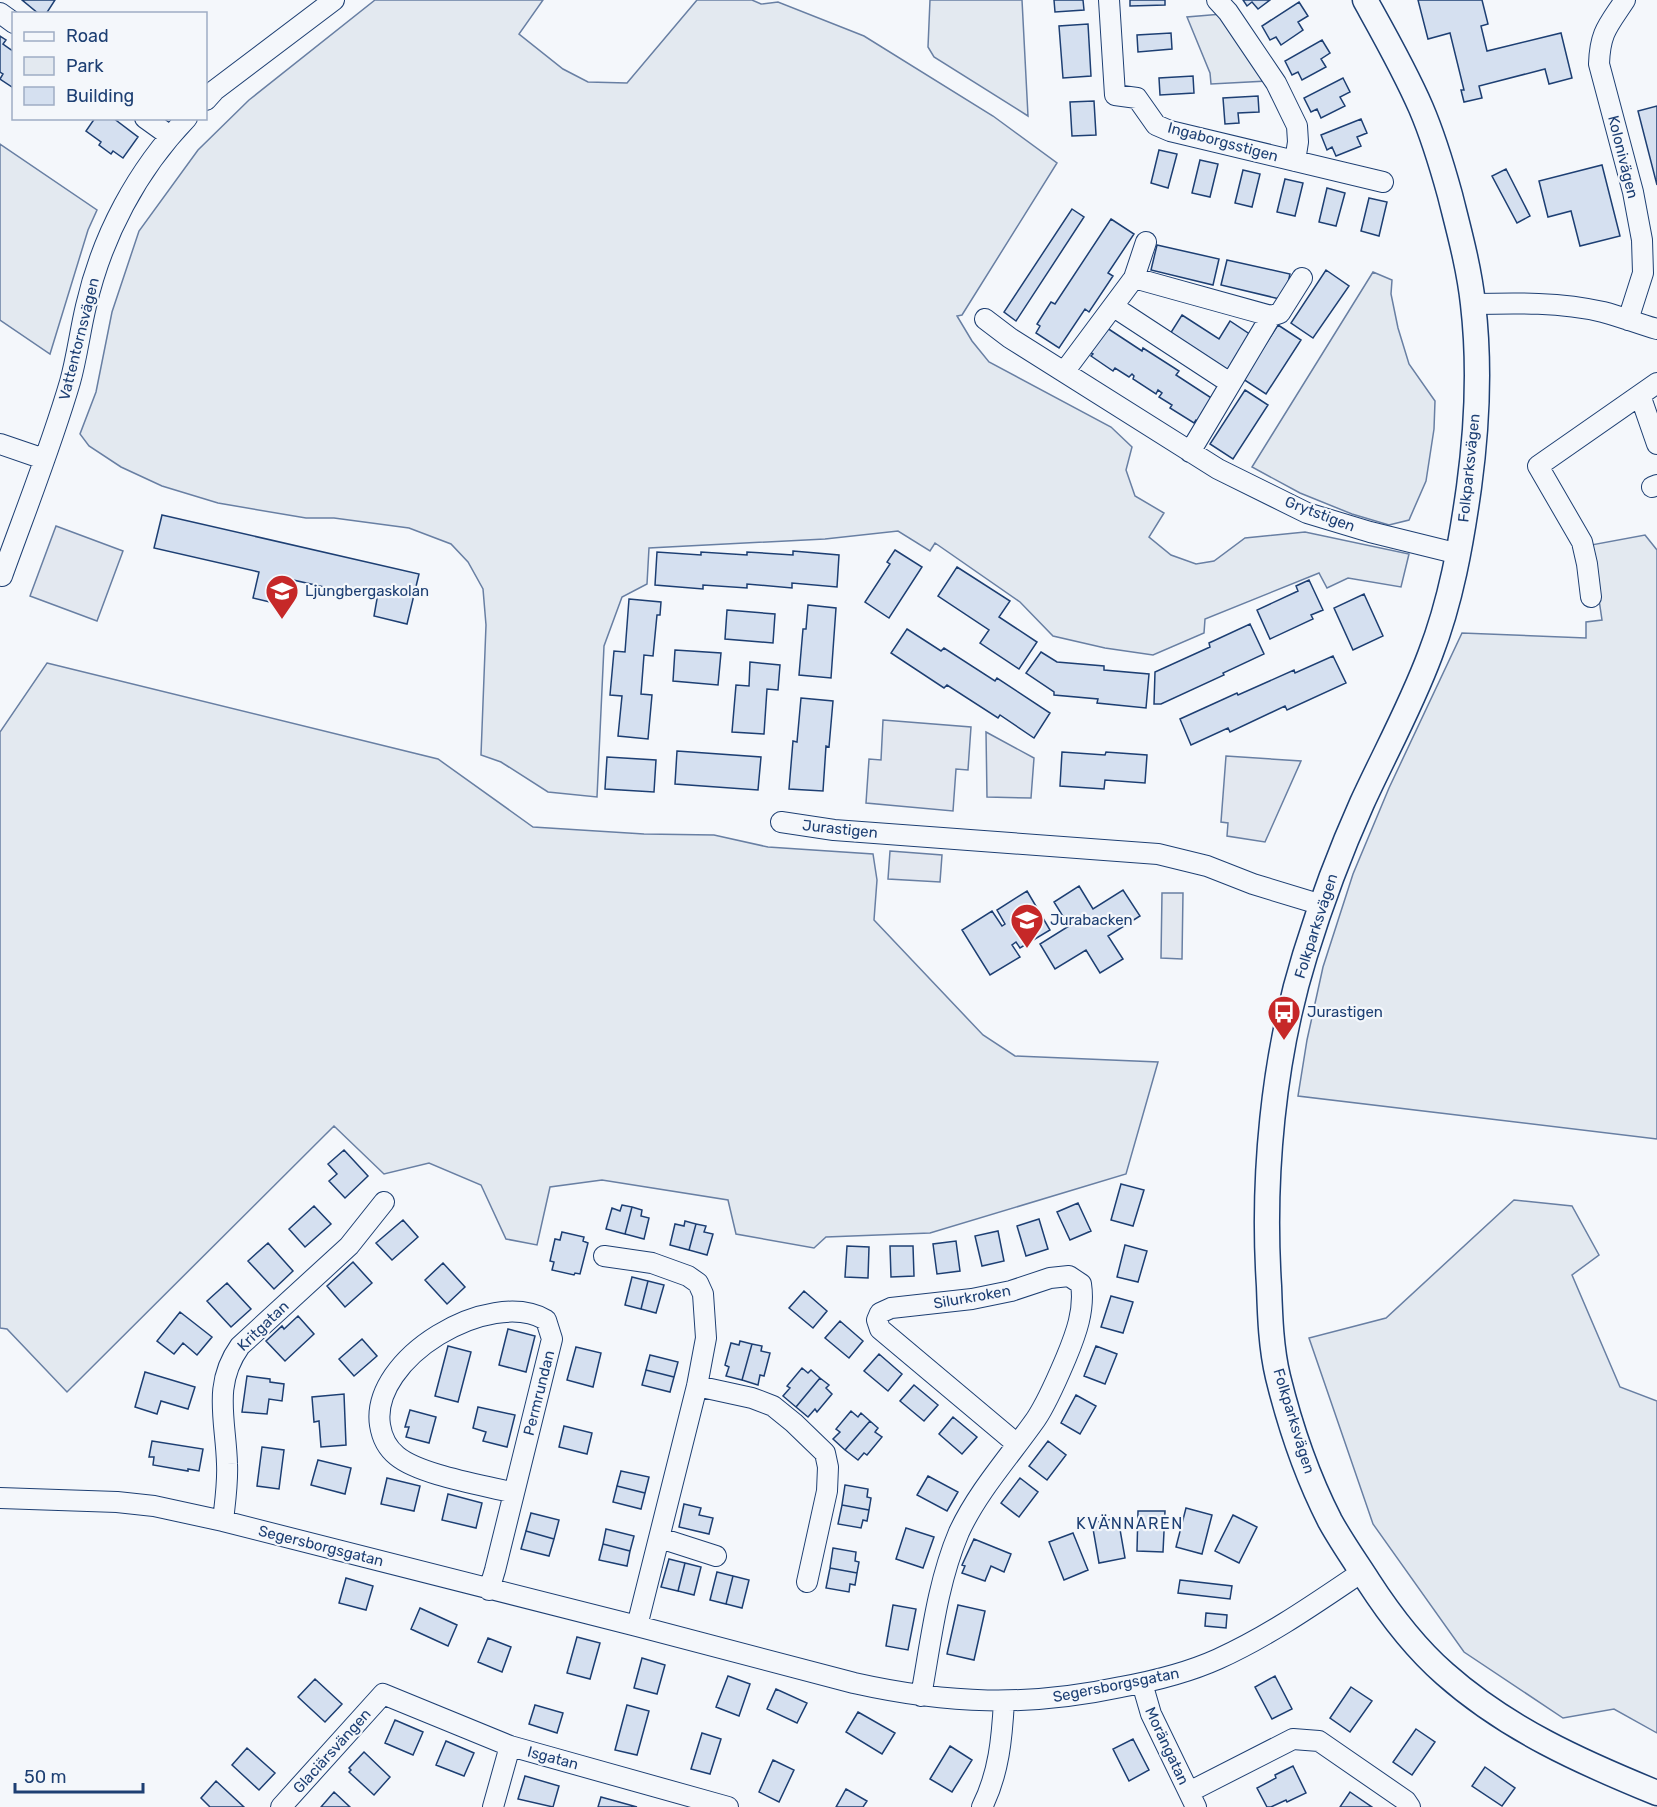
<svg xmlns="http://www.w3.org/2000/svg" width="1657" height="1807" font-family="Rubik,sans-serif">
	<style>
		.green { fill: #e3e9f0; stroke: #687fa3; stroke-width: 1.5 }
		.parking { fill: #e3e8f0; stroke: #687fa3; stroke-width: 1.5 }
		.building { fill: #d5e0f0; stroke: #1d3f73; stroke-width: 1.5 }
		.lines { fill: none; stroke-linecap: round; stroke-linejoin: round }
		.minor-casing { stroke: #1d3f73; stroke-width: 22 }
		.major-casing { stroke: #1d3f73; stroke-width: 27 }
		.minor { stroke: #f4f7fb; stroke-width: 20 }
		.major { stroke: #f4f7fb; stroke-width: 24 }
		.labels { text-anchor: middle; stroke-width: 4.5; stroke-linejoin: round; paint-order: stroke }
		.street-label { font-size: 15px; fill: #1d3f73; stroke: #f4f7fb }
		.poi-label { font-size: 15px; fill: #1d3f73; stroke: #f4f7fb; text-anchor: start }
		.neighbourhood-label { font-size: 16px; letter-spacing: 1.5px; fill: #1d3f73; stroke: #f4f7fb }
	</style>
	<rect width="100%" height="100%" fill="#f4f7fb"/>
	<!-- green -->
	<path class="green" d="M375 0H543L519 34 563 69 588 82 627 83 697 0H752L761 4 778 2 864 36 993 116 1057 163 962 315 957 316 972 341 989 362 1111 427 1132 447 1126 470 1135 496 1164 513 1149 537 1171 555 1196 564 1214 561 1245 538 1305 532 1409 554 1401 587 1348 578 1327 588 1319 573 1205 619 1204 633 1153 655 1105 648 1053 636 1020 602 935 543 930 551 898 531 825 539 649 548 647 584 622 597 604 646 597 797 548 792 501 762 481 755 486 625 483 589 468 562 451 544 409 528 334 518H306L218 503 162 486 121 467 89 446 80 434 96 392 112 312 139 231 198 150 249 100Z
		M930 0H1022L1028 116 934 57 928 47Z
		M1222 14 1267 81 1211 84 1210 73 1187 17Z
		M0 144 97 210 88 230 50 354 0 320Z
		M1373 272 1392 280 1391 294 1398 328 1409 364 1435 401 1434 429 1426 481 1409 520 1389 525 1352 514 1300 493 1252 467Z
		M1645 535 1657 550V1139L1298 1096 1307 1040 1323 967 1353 874 1389 788 1462 633 1586 638V622L1602 620 1591 545Z
		M47 663 438 759 533 827 644 834 714 835 768 847 873 854 877 880 874 920 983 1035 1015 1056 1158 1062 1126 1174 930 1233 826 1237 814 1248 736 1234 728 1200 602 1180 550 1187 537 1245 506 1239 481 1185 429 1163 384 1174 334 1126 67 1392 7 1329 0 1328V732Z
		M1514 1200 1572 1206 1599 1255 1572 1275 1620 1387 1657 1401V1733L1614 1709 1563 1718 1464 1652 1373 1524 1309 1338 1386 1318Z"/>
	<!-- parking -->
	<path class="parking" d="M56 526 123 551 97 621 30 596Z
		M883 720 971 727 968 770 956 769 953 811 866 803 869 759 881 760Z
		M986 732 1034 758 1031 798 987 797Z
		M1226 756 1301 761 1265 842 1227 836 1228 823 1221 822Z
		M890 851 942 855 940 882 888 879Z
		M1162 893H1183L1182 959 1161 958Z"/>
	<!-- building -->
	<path class="building" d="M22 0H55L46 14H39Z
		M1054 0H1083L1084 10 1055 12Z
		M1130 0H1165V5L1130 6Z
		M1243 0H1270L1258 9 1252 2 1247 6Z
		M1418 0H1482L1488 24 1481 26 1487 51 1561 33 1572 78 1549 84 1545 69 1479 86 1482 98 1464 102 1461 90H1464L1450 33 1428 39Z
		M1299 2 1308 16 1298 22 1303 30 1281 45 1276 37 1270 40 1262 26Z
		M1088 24 1091 76 1063 78 1059 26Z
		M1171 33 1172 49 1138 52 1137 35Z
		M0 36 6 40 3 44 14 52V84L12 87 0 79 3 74 0 72Z
		M1322 40 1330 53 1321 59 1326 67 1302 80 1298 72 1292 75 1285 61Z
		M1193 76 1194 93 1160 95 1159 78Z
		M1343 78 1350 92 1340 97 1345 106 1321 118 1317 109 1311 112 1304 98Z
		M1258 96 1259 112 1238 113 1239 123 1225 124 1223 98Z
		M1094 101 1096 135 1072 136 1070 102Z
		M1657 106V185L1638 111Z
		M95 118H113L138 137 123 158 113 151 111 154 99 145 101 142 86 131Z
		M1361 119 1367 133 1357 137 1361 146 1336 156 1332 147 1327 150 1321 135Z
		M1159 150 1177 154 1168 188 1151 183Z
		M1200 160 1218 164 1210 197 1192 193Z
		M1602 165 1620 236 1580 246 1571 211 1548 217 1539 181Z
		M1506 169 1530 216 1517 223 1492 176Z
		M1243 170 1260 174 1252 207 1235 203Z
		M1285 179 1303 183 1295 216 1277 212Z
		M1327 188 1345 193 1336 226 1319 222Z
		M1369 198 1387 202 1379 236 1361 231Z
		M1072 209 1084 217 1016 321 1004 312Z
		M1111 219 1134 234 1108 273 1113 276 1089 312 1085 309 1059 348 1036 333 1040 326 1037 324 1051 302 1055 304Z
		M1157 245 1219 259 1213 285 1151 270Z
		M1227 260 1290 274 1284 300 1221 285Z
		M1326 270 1349 286 1313 338 1291 323Z
		M1182 315 1219 339 1230 321 1251 335 1228 371 1170 334Z
		M1278 325 1301 340 1266 394 1243 379Z
		M1104 326 1142 351 1143 348 1179 371 1176 375 1216 401 1201 423 1196 420 1194 423 1170 408 1172 405 1159 397 1162 393 1158 390 1156 394 1133 379 1134 376 1132 374 1129 377 1115 368 1113 371 1091 356 1093 354 1088 351Z
		M1245 390 1268 405 1233 459 1210 444Z
		M162 515 419 574 407 624 374 616 377 599 293 580 287 606 253 598 259 572 154 548Z
		M895 550 922 567 889 618 865 602 890 564 887 562Z
		M793 551 839 555 837 587 792 583V588L747 584V588L703 585V589L655 585 657 552 701 555V552L747 555V552L793 555Z
		M957 567 1010 601 999 617 1037 642 1019 669 980 643 989 630 938 596Z
		M1309 580 1323 610 1311 615 1313 619 1270 639 1257 610 1298 591 1296 586Z
		M1364 594 1383 636 1353 650 1334 608Z
		M629 599 661 602 660 615H657L653 656 644 655 641 694 652 695 648 739 618 736 622 696 610 695 614 651 625 652Z
		M808 605 836 608 831 678 799 675 803 629H806Z
		M727 610 775 614 773 643 725 639Z
		M1250 624 1264 654 1223 673 1224 675 1161 704H1154L1155 672 1210 647 1209 643Z
		M907 629 941 651 944 648 995 681 997 678 1050 713 1034 738 1000 715 998 718 947 685 944 688 891 653Z
		M675 650 721 653 718 685 673 681Z
		M1041 652 1057 662 1104 666V670L1149 674 1146 708 1097 703 1098 699 1054 695V692L1026 673Z
		M1333 656 1346 683 1287 710 1285 706 1230 732 1228 728 1191 745 1180 719 1237 693 1238 695 1294 670 1295 673Z
		M750 662 780 665 778 690 767 689 764 734 732 732 736 685 749 686Z
		M801 698 833 701 829 747 826 746 823 791 789 789 793 741 797 742Z
		M677 751 761 757 758 790 675 784Z
		M1062 752 1105 755 1106 752 1147 755 1145 783 1105 780 1104 789 1060 786Z
		M607 757 656 760 654 792 605 789Z
		M1079 886 1093 909 1123 890 1140 916 1108 936 1123 959 1100 973 1086 950 1055 969 1040 944 1069 926 1054 902Z
		M1027 891 1050 930 1020 948 1016 942 1012 945 1020 957 990 975 962 930 992 911 1002 926 1005 924 997 910Z
		M344 1150 368 1176 345 1198 329 1181 337 1174 328 1164Z
		M1121 1184 1144 1190 1133 1226 1111 1220Z
		M1078 1203 1091 1231 1070 1240 1057 1212Z
		M622 1205 632 1207 625 1234 606 1229 612 1208 620 1211Z
		M314 1206 331 1224 305 1247 289 1229Z
		M632 1207 642 1210 641 1216 649 1218 644 1239 625 1234Z
		M1039 1219 1048 1249 1026 1256 1017 1226Z
		M403 1220 418 1237 392 1260 376 1243Z
		M685 1221 696 1224 689 1250 670 1245 675 1224 684 1226Z
		M696 1224 706 1226 704 1232 713 1234 707 1255 689 1250Z
		M998 1231 1004 1261 982 1266 975 1236Z
		M562 1232 584 1237 583 1241 588 1243 580 1274 575 1273 574 1275 552 1270 554 1262 550 1261 555 1239 560 1240Z
		M956 1241 960 1271 937 1274 933 1244Z
		M268 1243 293 1271 274 1289 248 1261Z
		M1125 1245 1147 1251 1138 1282 1117 1277Z
		M847 1246 869 1247 868 1278 845 1277Z
		M890 1246H913L914 1276 891 1277Z
		M353 1262 372 1283 345 1307 327 1286Z
		M443 1263 465 1287 447 1304 425 1280Z
		M632 1277 648 1281 641 1309 625 1305Z
		M648 1281 664 1285 656 1313 641 1309Z
		M227 1283 251 1309 231 1327 207 1301Z
		M804 1291 827 1311 813 1328 789 1308Z
		M1111 1296 1133 1302 1123 1333 1101 1327Z
		M180 1312 212 1337 197 1355 183 1343 174 1354 157 1341Z
		M298 1316 314 1334 285 1361 266 1341 282 1326 284 1329Z
		M840 1321 863 1341 849 1358 825 1338Z
		M508 1329 535 1336 526 1372 499 1365Z
		M362 1339 377 1356 354 1376 339 1359Z
		M740 1341 752 1344 742 1380 726 1376 729 1367 725 1365 731 1343 739 1345Z
		M752 1344 762 1346 761 1351 770 1353 764 1376 760 1375 758 1385 742 1380Z
		M448 1346 471 1352 458 1402 435 1396Z
		M1096 1346 1117 1354 1105 1384 1084 1376Z
		M576 1347 601 1353 593 1387 567 1380Z
		M879 1354 902 1374 888 1391 864 1371Z
		M650 1355 678 1362 674 1377 646 1370Z
		M802 1368 808 1373 811 1370 820 1378 796 1407 783 1396 790 1388 787 1386Z
		M646 1370 674 1377 670 1392 642 1385Z
		M145 1372 195 1387 188 1409 161 1401 157 1414 135 1407Z
		M247 1376 270 1379V1382L284 1384 282 1401 269 1399 267 1414 242 1412Z
		M820 1378 829 1385 826 1388 832 1394 817 1412 815 1409 808 1417 796 1407Z
		M914 1385 938 1405 924 1421 900 1401Z
		M344 1394 346 1445 321 1447 319 1421 314 1422 312 1397Z
		M1076 1395 1096 1406 1080 1434 1061 1423Z
		M478 1407 515 1415 507 1447 483 1441 486 1432 473 1428Z
		M410 1410 436 1417 429 1443 406 1437 409 1427H405Z
		M851 1411 858 1417 861 1413 870 1421 845 1450 833 1439 840 1432 836 1429Z
		M953 1417 977 1437 962 1454 939 1434Z
		M870 1421 878 1428 875 1432 882 1437 867 1455 864 1453 858 1460 845 1450Z
		M564 1426 592 1433 587 1454 559 1447Z
		M152 1441 203 1449 199 1471 188 1469V1471L153 1465 154 1457H149Z
		M1048 1441 1066 1455 1047 1480 1029 1466Z
		M262 1447 284 1450 279 1489 257 1486Z
		M318 1460 351 1468 345 1494 311 1485Z
		M621 1471 649 1477 645 1493 617 1486Z
		M928 1476 958 1492 947 1511 917 1495Z
		M387 1478 420 1486 414 1511 381 1504Z
		M1020 1478 1038 1492 1019 1517 1001 1503Z
		M845 1485 868 1489 867 1497 871 1498 869 1510 842 1505Z
		M617 1486 645 1493 641 1509 613 1502Z
		M448 1494 482 1503 476 1528 442 1520Z
		M684 1504 701 1508 699 1515 713 1518 709 1534 679 1527Z
		M842 1505 869 1510 867 1521 863 1520 861 1528 838 1524Z
		M1186 1508 1212 1515 1202 1554 1176 1547Z
		M1138 1511H1165L1163 1552 1137 1551Z
		M531 1513 559 1520 554 1539 526 1531Z
		M1233 1515 1257 1527 1239 1563 1215 1551Z
		M1118 1518 1125 1558 1099 1563 1092 1523Z
		M906 1528 934 1537 923 1568 896 1559Z
		M606 1529 634 1536 630 1551 603 1544Z
		M526 1531 554 1539 549 1556 521 1549Z
		M1073 1533 1088 1570 1064 1580 1049 1542Z
		M974 1539 1011 1554 1004 1572 991 1566 985 1581 962 1573 965 1566 962 1565Z
		M603 1544 630 1551 627 1566 599 1560Z
		M833 1548 856 1552 855 1561 859 1562 857 1573 830 1568Z
		M669 1559 685 1563 678 1591 661 1587Z
		M685 1563 701 1567 694 1595 678 1591Z
		M830 1568 857 1573 855 1585 850 1584 849 1592 826 1588Z
		M717 1572 733 1576 726 1604 710 1600Z
		M733 1576 749 1580 742 1608 726 1604Z
		M346 1578 373 1586 366 1610 339 1603Z
		M1180 1580 1232 1586 1230 1599 1178 1593Z
		M893 1605 916 1609 908 1650 886 1646Z
		M958 1605 985 1611 974 1660 947 1654Z
		M420 1608 457 1625 448 1646 411 1629Z
		M1206 1613 1227 1615 1226 1628 1205 1626Z
		M577 1637 600 1643 590 1679 567 1673Z
		M488 1638 511 1647 502 1672 478 1662Z
		M642 1658 665 1665 657 1694 634 1688Z
		M728 1676 750 1684 739 1716 716 1707Z
		M1275 1676 1292 1709 1272 1719 1255 1687Z
		M315 1679 342 1704 325 1722 298 1697Z
		M1351 1687 1372 1701 1350 1732 1330 1718Z
		M776 1689 807 1703 797 1723 767 1709Z
		M535 1705 563 1713 557 1733 529 1724Z
		M627 1705 649 1711 637 1755 615 1750Z
		M858 1712 895 1733 882 1754 846 1732Z
		M395 1720 423 1732 413 1755 385 1743Z
		M1416 1729 1435 1742 1412 1775 1393 1762Z
		M702 1733 721 1739 710 1774 691 1769Z
		M1133 1739 1149 1770 1129 1781 1113 1749Z
		M446 1741 474 1753 464 1776 436 1765Z
		M950 1746 972 1760 952 1792 930 1779Z
		M247 1748 275 1773 259 1790 232 1765Z
		M364 1752 390 1777 374 1795 349 1772 351 1770 349 1768Z
		M773 1760 794 1770 779 1802 759 1792Z
		M1293 1766 1306 1793 1287 1802 1286 1800 1271 1807H1267L1257 1788 1276 1778 1275 1775Z
		M1485 1767 1515 1788 1502 1806 1472 1786Z
		M525 1776 559 1786 553 1807 518 1799Z
		M216 1781 244 1807H210L201 1798Z
		M846 1789 867 1801 863 1807H836Z
		M334 1792 350 1807H321Z
		M1350 1792 1372 1807H1340Z
		M601 1797 637 1807H598Z"/>
	<g class="lines">
		<defs>
			<path id="minor" d="M1109 0 1115 95 1137 98 1156 125 1170 131 1383 182
				M1217 0 1228 12 1276 83 1297 126 1298 142 1295 161
				M1625 0C1608 26 1600 32 1599 64L1633 192 1642 240 1643 273 1628 320
				M0 13 14 23
				M206 100 215 90 334 0
				M145 118 170 136
				M1134 278 1146 242
				M1473 304C1516 303 1561 302 1603 312 1622 317 1639 324 1657 329
				M1114 307 1230 383
				M1271 316 1280 313 1302 278
				M985 319 1010 338 1218 469 1307 513 1370 532 1459 554
				M1064 372 1134 278 1271 316 1190 452
				M1640 395 1657 444
				M0 444 44 459
				M1652 487 1657 485
				M2 576C25 512 51 447 70 382 77 357 80 331 86 306 102 236 137 170 187 118
				M1591 597 1587 564 1582 542 1538 466 1657 383
				M781 822 834 830 1158 854 1207 866 1253 884 1322 905
				M604 1256 652 1263 688 1276 698 1283 703 1294 706 1338 697 1386 637 1626
				M697 1386 752 1398 773 1406 794 1423 825 1453 828 1467 827 1491 807 1582
				M0 1498 117 1502 154 1506 223 1521 637 1626 854 1683C948 1704 1027 1707 1121 1687 1154 1681 1187 1673 1218 1659 1269 1636 1316 1603 1362 1572
				M223 1521C225 1502 228 1483 227 1464 226 1421 212 1385 240 1346L349 1246 384 1202
				M660 1538 716 1556
				M489 1590 495 1570 552 1339 546 1320C490 1287 370 1358 380 1425 382 1438 387 1448 397 1456 420 1475 483 1485 514 1493
				M1142 1683 1151 1714 1196 1807
				M921 1696C931 1641 937 1584 959 1532 978 1491 1010 1456 1036 1419 1048 1401 1057 1379 1066 1358 1076 1334 1085 1310 1081 1284L1069 1276 1050 1278 1011 1291 972 1299 891 1308 880 1313 877 1320 880 1329 1017 1444
				M1189 1792 1293 1739 1319 1741 1406 1801 1410 1807
				M281 1807 383 1694 510 1746 728 1807
				M493 1807 510 1746
				M982 1807C999 1773 1002 1738 1004 1701"/>
			<path id="major" d="M1365 0C1385 36 1405 71 1421 108 1433 136 1442 166 1450 195 1459 231 1469 267 1473 304 1480 364 1477 428 1469 487 1461 544 1451 601 1430 655 1411 706 1385 753 1362 803 1340 852 1321 903 1305 955 1273 1058 1262 1178 1269 1286 1270 1316 1271 1348 1278 1377 1290 1426 1307 1476 1330 1521 1341 1541 1355 1561 1368 1581 1390 1615 1414 1647 1445 1674 1507 1729 1581 1762 1657 1793"/>
		</defs>
		<!-- minor casing -->
		<use href="#minor" class="minor-casing"/>
		<!-- major casing -->
		<use href="#major" class="major-casing"/>
		<!-- minor -->
		<use href="#minor" class="minor"/>
		<!-- major -->
		<use href="#major" class="major"/>
	</g>
	<!-- icons -->
	<defs>
		<symbol id="school-pin" viewBox="-11 -11 22 30"><path d="M0 17L-7.5 6A9.5 9.5 0 1 1 7.5 6Z" fill="#c62828" stroke="#f4f7fb"/><path d="M0-5L7-2L0 1L-7-2ZM-4 1L0 2.5L4 1V4Q0 6-4 4Z" fill="#fff"/></symbol>
		<symbol id="bus-pin" viewBox="-11 -11 22 30"><path d="M0 17L-7.5 6A9.5 9.5 0 1 1 7.5 6Z" fill="#c62828" stroke="#f4f7fb"/><path d="M-5-6H5V4H4V6H2V4H-2V6H-4V4H-5ZM-3.5-4V0h7V-4ZM-3.5 1.2v1.5H-2V1.2ZM2 1.2v1.5H3.5V1.2Z" fill="#fff"/></symbol>
	</defs>
	<g fill-rule="evenodd">
		<use href="#school-pin" x="263" y="572" width="38" height="52"/>
		<use href="#school-pin" x="1008" y="901" width="38" height="52"/>
		<use href="#bus-pin" x="1265" y="993" width="38" height="52"/>
	</g>
	<g class="labels">
		<!-- street labels -->
		<g class="street-label">
			<text transform="translate(1223 142) rotate(15)" y="5">Ingaborgsstigen</text>
			<text transform="translate(1623 157) rotate(76)" y="5">Kolonivägen</text>
			<text transform="translate(79 339) rotate(-76)" y="5">Vattentornsvägen</text>
			<text transform="translate(1469 468) rotate(-84)" y="5">Folkparksvägen</text>
			<text transform="translate(1320 514) rotate(21)" y="5">Grytstigen</text>
			<text transform="translate(840 829) rotate(6)" y="5">Jurastigen</text>
			<text transform="translate(1316 926) rotate(-72)" y="5">Folkparksvägen</text>
			<text transform="translate(972 1297) rotate(-10)" y="5">Silurkroken</text>
			<text transform="translate(263 1326) rotate(-44)" y="5">Kritgatan</text>
			<text transform="translate(539 1393) rotate(-76)" y="5">Permrundan</text>
			<text transform="translate(1294 1421) rotate(73)" y="5">Folkparksvägen</text>
			<text transform="translate(321 1546) rotate(14)" y="5">Segersborgsgatan</text>
			<text transform="translate(1116 1685) rotate(-11)" y="5">Segersborgsgatan</text>
			<text transform="translate(1167 1746) rotate(65)" y="5">Morängatan</text>
			<text transform="translate(332 1751) rotate(-48)" y="5">Glaciärsvängen</text>
			<text transform="translate(553 1758) rotate(15)" y="5">Isgatan</text>
		</g>
		<!-- poi labels -->
		<g class="poi-label">
			<text x="305" y="596">Ljungbergaskolan</text>
			<text x="1050" y="925">Jurabacken</text>
			<text x="1307" y="1017">Jurastigen</text>
		</g>
		<!-- neighbourhood labels -->
		<g class="neighbourhood-label">
			<text x="1130" y="1529">KVÄNNAREN</text>
		</g>
	</g>
	<!-- legend -->
	<rect x="12" y="12" width="195" height="108" fill="#f4f7fb" stroke="#9eadc5" stroke-width="1.5"/>
	<rect x="24" y="32" width="30" height="9" fill="#f4f7fb" stroke="#9eadc5" stroke-width="1.5"/>
	<text x="66" y="42" font-size="18" fill="#1d3f73">Road</text>
	<rect x="24" y="57" width="30" height="18" fill="#e3e9f0" stroke="#9eadc5" stroke-width="1.5"/>
	<text x="66" y="72" font-size="18" fill="#1d3f73">Park</text>
	<rect x="24" y="87" width="30" height="18" fill="#d5e0f0" stroke="#9eadc5" stroke-width="1.5"/>
	<text x="66" y="102" font-size="18" fill="#1d3f73">Building</text>
	<!-- scale -->
	<path d="M15 1783v9h128v-9" fill="none" stroke="#1d3f73" stroke-width="3"/>
	<text x="24" y="1783" font-size="18" fill="#1d3f73" stroke="#f4f7fb" stroke-width="4.5" paint-order="stroke">50 m</text>
</svg>
